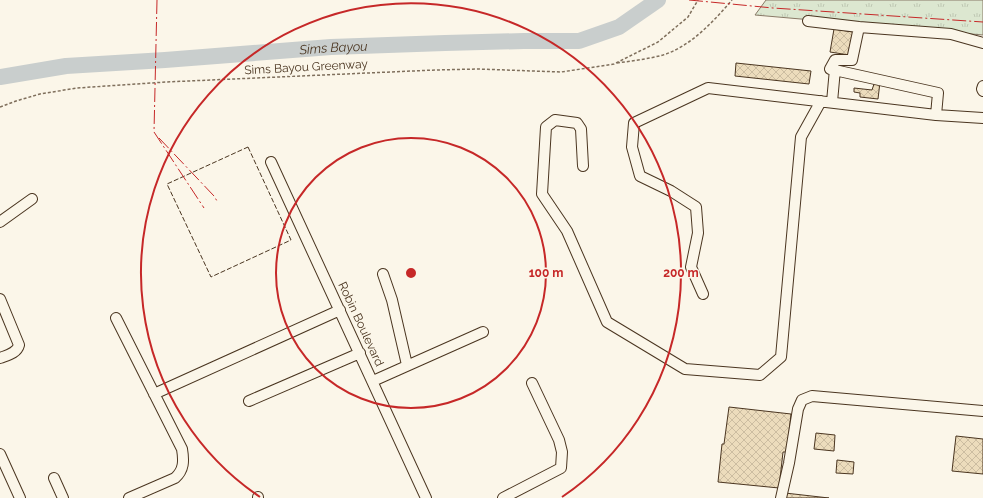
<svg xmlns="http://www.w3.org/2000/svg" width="983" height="498" font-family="Raleway,sans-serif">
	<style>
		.grass { fill: url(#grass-tufts); stroke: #887966 }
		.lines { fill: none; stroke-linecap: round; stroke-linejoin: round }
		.river { stroke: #c9cecd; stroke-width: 16 }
		.building { fill: url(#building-cross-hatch); stroke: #4a3520 }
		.minor-casing { stroke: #4a3520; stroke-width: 12 }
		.path { stroke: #7f6f5c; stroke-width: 1.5; stroke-dasharray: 3 2; stroke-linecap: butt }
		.minor { stroke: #fbf6e9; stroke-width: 10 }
		.fence { stroke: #4a3520; stroke-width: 1; stroke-dasharray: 5 2; stroke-linecap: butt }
		.power { stroke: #c62828; stroke-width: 1; stroke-dasharray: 14 3 2 3; stroke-linecap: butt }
		.ring { fill: none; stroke: #c62828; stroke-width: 2 }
		.labels { text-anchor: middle; stroke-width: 3; stroke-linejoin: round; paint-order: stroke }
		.street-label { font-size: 12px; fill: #4a3520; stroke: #fbf6e9 }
		.water-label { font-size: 13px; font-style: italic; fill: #4a3520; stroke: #fbf6e9 }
		.centre { fill: #c62828; stroke: #fbf6e9; stroke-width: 2 }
		.ring-label { font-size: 12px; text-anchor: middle; font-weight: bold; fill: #c62828; stroke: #fbf6e9; stroke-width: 3; stroke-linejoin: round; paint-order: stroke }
	</style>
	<defs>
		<pattern id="grass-tufts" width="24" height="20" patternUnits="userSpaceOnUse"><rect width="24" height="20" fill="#dce7d0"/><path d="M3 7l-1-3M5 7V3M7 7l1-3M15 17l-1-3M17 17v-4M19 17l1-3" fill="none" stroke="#bec7b2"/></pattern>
		<pattern id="building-cross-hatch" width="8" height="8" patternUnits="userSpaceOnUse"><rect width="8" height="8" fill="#ecdcbc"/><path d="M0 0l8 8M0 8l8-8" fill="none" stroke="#ccbda1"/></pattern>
	</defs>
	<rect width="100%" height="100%" fill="#fbf6e9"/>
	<!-- grass -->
	<path class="grass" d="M766 0H983V35L755 15Z"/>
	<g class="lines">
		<!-- river -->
		<path class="river" id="s1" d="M0 77 66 66 165 60 331 47 445 43 524 41H579L619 27 658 0"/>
	</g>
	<!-- building -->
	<path class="building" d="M834 29 853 32 849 55 830 52Z
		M736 63 811 71 809 84 735 76Z
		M875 81 880 82 878 99 860 97V93L854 92V88L872 90Z
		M729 407 791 414 787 452H783L779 488 718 482 722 444H724Z
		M816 433 835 435 834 451 814 449Z
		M956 436 983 439V474L952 471Z
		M837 460 854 462 853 474 836 473Z
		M785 493 829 498H784Z"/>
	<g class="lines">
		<defs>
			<path id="minor" d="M808 21 859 27 951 34 983 43
				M859 27 852 60H835L830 69 938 93 936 115
				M983 86 982 89 983 91
				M832 102 835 69
				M271 162 426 498
				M583 166 581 129 577 123 555 120 546 127 542 194 567 231 607 322 685 369 760 375 781 357 801 137 821 101
				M0 222 32 199
				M383 274 392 300 407 365
				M703 294 691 267 698 233 696 207 671 191 640 176 632 147 634 123 708 88 936 115 983 118
				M0 299 19 345C17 353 8 355 0 358
				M116 318 182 449C184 461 184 470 175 478L129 498
				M373 381 483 332
				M154 394 340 310
				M249 401 360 353
				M0 454 20 498
				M54 478 63 498
				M258 497V498
				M503 498 561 468 562 452 559 440 532 383
				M781 498 789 463 798 409 802 400 812 396 983 411"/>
		</defs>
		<!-- minor casing -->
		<use href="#minor" class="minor-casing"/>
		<!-- path -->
		<path class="path" d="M617 63C632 61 648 59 663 55 691 46 713 22 732 0
			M0 107 16 101 40 94 77 88 166 82 435 70 478 69 561 72 614 64 658 42 688 17 698 0"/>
		<!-- minor -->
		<use href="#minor" class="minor"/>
		<!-- fence -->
		<path class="fence" d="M248 147 291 240 211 277 167 184Z"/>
		<!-- power -->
		<path class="power" d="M157 0 154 132 204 208
			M689 0 773 8 983 22
			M159 138 214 196 217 201"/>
	</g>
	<!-- distance rings -->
	<g class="ring">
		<circle cx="411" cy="273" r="135"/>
		<path d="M260 497A270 270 0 1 1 562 497"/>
	</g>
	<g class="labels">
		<!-- street labels -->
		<g class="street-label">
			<text transform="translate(306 67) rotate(-3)" y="4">Sims Bayou Greenway</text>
			<text transform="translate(361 324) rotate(65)" y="4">Robin Boulevard</text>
		</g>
		<!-- water labels -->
		<g class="water-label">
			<text dy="5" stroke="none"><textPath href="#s1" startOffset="335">Sims Bayou</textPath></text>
		</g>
	</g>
	<circle cx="411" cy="273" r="6" class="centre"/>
	<g class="ring-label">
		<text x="546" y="277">100 m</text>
		<text x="681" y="277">200 m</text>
	</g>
</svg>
